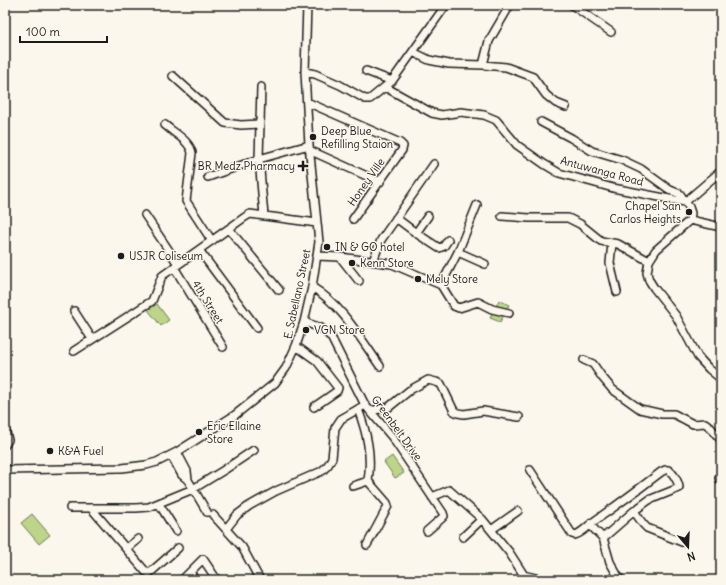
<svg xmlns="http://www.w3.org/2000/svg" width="726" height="585" font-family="Delius,sans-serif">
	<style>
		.green { fill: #bdd48b; stroke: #6c7854 }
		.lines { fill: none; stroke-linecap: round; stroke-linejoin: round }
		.minor-casing { stroke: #1c1c1c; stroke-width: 10 }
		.minor { stroke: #fbf7ec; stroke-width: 7 }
		.poi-dot { fill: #1c1c1c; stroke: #fbf7ec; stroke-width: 1.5 }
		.labels { text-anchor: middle; stroke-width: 3; stroke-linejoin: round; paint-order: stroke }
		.poi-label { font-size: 11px; fill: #1c1c1c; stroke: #fbf7ec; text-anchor: start }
		.street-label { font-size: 11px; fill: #1c1c1c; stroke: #fbf7ec }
	</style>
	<rect width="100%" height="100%" fill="#fbf7ec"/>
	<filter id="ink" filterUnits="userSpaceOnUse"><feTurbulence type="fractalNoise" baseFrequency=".025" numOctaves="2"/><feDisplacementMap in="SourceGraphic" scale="8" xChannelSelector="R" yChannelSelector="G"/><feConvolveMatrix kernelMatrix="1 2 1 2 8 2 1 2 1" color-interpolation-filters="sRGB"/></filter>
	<g filter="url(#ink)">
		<!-- green -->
		<path class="green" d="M499 300 509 305 500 322 490 318Z
			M157 304 169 320 161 326 148 310Z
			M392 456 404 473 395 478 384 462Z
			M32 514 50 535 39 544 21 523Z"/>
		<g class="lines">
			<defs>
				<path id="minor" d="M572 5 611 32
					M413 52 429 60 449 64 483 65 506 67 533 77 546 95 556 103 566 107
					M483 65 489 41 510 5
					M366 71 392 81
					M305 72 315 74 340 85 365 99H370L392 81 446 5
					M173 76 225 123 241 125 259 124
					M261 87 259 159 264 216
					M385 87 432 113 442 115 461 112 484 115 496 120 517 145 544 164 559 173 613 188 685 202
					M307 102 400 143 403 146 402 150 353 219
					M541 122 571 138 592 151 622 160 641 169 670 190 680 194 689 207 691 213 690 220 656 250 649 261 647 273 649 280 654 288 676 316 698 357 709 369 721 379
					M165 125C174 133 190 141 192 153L186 201 212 241
					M309 150 380 182
					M208 177 259 159 309 145
					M685 202 721 171
					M145 215 178 264
					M502 216 529 218H568L580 224 601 241 618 244 649 261
					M396 218 416 233 439 248 444 246 448 240
					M690 220 721 227
					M229 229 279 290
					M416 233 428 216
					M612 243 610 263 617 292
					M199 250 257 328
					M458 252 485 264
					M317 256 340 257 392 264 441 285 454 306 459 308 462 307 478 302 492 309 509 313
					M340 257 359 281
					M373 261 381 240 434 164
					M174 267 223 347
					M441 285 458 252 477 205
					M312 287C342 305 360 338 380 366
					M74 311 92 339
					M304 322 321 328 331 337 365 405 392 437 443 513 444 516 442 518 427 531
					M296 346 317 361 338 388 337 391 314 407
					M74 351 152 301 162 276 245 217 250 214 317 223
					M584 360 593 364 602 377 612 389 640 409 662 414H674L693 424 705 423 710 427 721 440
					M358 409C367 433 372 455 368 481L387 503 388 506 367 545
					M370 411 389 407 410 390 428 380 436 382 441 384 454 411 458 413 464 414 483 411 519 417
					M5 429 8 440 5 445
					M177 452 187 471 188 480
					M171 455 182 475 188 480 207 512
					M5 470 122 468 146 465 157 462 177 452 235 415 275 383 286 368 296 346 304 322 312 287 319 242 309 145 305 72 307 5
					M530 470 572 534 575 535C582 533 587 527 593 522 616 506 639 489 661 472 663 471 666 469 668 470 673 472 679 483 679 488L649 500 634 511 603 538
					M719 478 721 481
					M353 486 368 481
					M432 497 449 490 482 519 509 552 527 580
					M159 504 176 531
					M70 508H136L149 507 193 489 224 470 254 450
					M91 508 146 572 149 573 152 571 178 548
					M634 511 643 524 647 528 682 542
					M213 515 242 547 260 580
					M590 525 603 538 610 562 620 580
					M226 529 237 515 249 506 276 491 322 471 328 465 332 458 335 428 341 419 365 405
					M491 530 518 511
					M463 537 482 519
					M127 548 138 539
					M190 572 195 580
					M523 575 544 580
					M182 580 203 559 217 580
					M719 580 721 578"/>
			</defs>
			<!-- minor casing -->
			<use href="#minor" class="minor-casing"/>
			<!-- minor -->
			<use href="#minor" class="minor"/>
		</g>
	</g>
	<!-- markers -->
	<g class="poi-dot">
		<circle cx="313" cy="137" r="4"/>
		<path d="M301 160h4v4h4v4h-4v4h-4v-4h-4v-4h4z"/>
		<circle cx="689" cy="212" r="4"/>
		<circle cx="327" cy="247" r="4"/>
		<circle cx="121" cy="256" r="4"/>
		<circle cx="352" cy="263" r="4"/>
		<circle cx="418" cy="279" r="4"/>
		<circle cx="306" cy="330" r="4"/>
		<circle cx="199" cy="432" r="4"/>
		<circle cx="50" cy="451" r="4"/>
	</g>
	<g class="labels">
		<!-- poi labels -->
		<g class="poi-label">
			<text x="321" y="135">Deep Blue<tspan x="321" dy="13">Refilling Staion</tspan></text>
			<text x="295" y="170" text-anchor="end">BR Medz Pharmacy</text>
			<text x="681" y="210" text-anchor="end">Chapel San<tspan x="681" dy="13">Carlos Heights</tspan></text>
			<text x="335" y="251">IN &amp; GO hotel</text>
			<text x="129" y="260">USJR Coliseum</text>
			<text x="360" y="267">Kenn Store</text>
			<text x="426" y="283">Mely Store</text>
			<text x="314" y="334">VGN Store</text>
			<text x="207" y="430">Eric Ellaine<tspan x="207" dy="13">Store</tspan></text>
			<text x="58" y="455">K&amp;A Fuel</text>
		</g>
		<!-- street labels -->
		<g class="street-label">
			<text transform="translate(602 171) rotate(15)" y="4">Antuwanga Road</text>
			<text transform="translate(366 182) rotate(-55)" y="4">Honey Ville</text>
			<text transform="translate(297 294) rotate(-78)" y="4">E. Sabellano Street</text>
			<text transform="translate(208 302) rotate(58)" y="4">4th Street</text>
			<text transform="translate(397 428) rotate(54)" y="4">Greenbelt Drive</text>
		</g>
	</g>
	<!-- margin -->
	<rect width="726" height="585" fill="none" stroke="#fbf7ec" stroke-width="20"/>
	<rect x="10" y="10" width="706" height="565" fill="none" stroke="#1c1c1c" stroke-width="1.5" filter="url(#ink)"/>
	<!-- north arrow -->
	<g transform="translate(688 547) rotate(161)" stroke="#fbf7ec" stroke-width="3" paint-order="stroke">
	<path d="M0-3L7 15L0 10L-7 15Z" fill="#1c1c1c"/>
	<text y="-6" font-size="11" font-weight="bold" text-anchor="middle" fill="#1c1c1c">N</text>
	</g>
	<!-- scale -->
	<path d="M20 36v6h87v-6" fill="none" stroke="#1c1c1c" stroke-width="2"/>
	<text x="26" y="36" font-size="12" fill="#1c1c1c" stroke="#fbf7ec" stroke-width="3" paint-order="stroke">100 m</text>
</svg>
